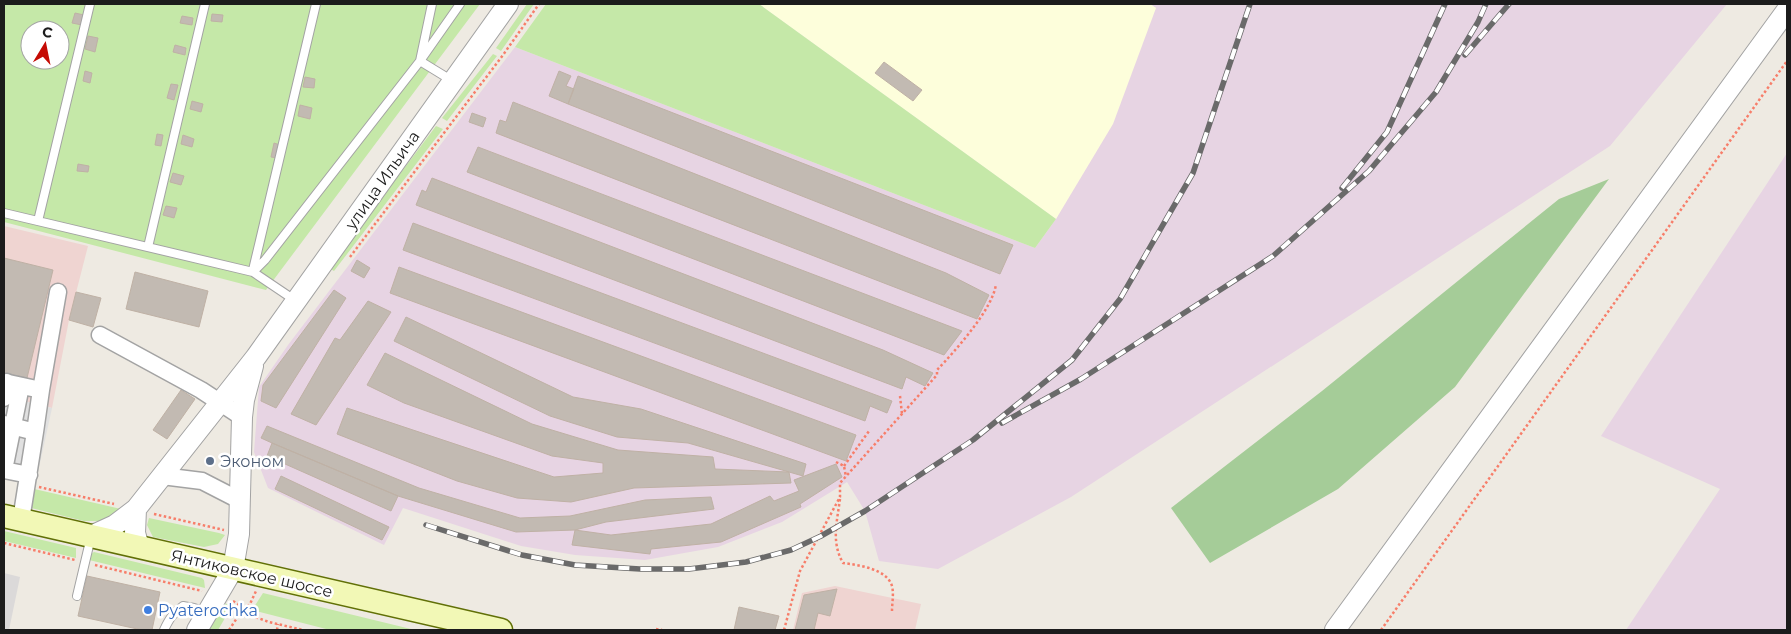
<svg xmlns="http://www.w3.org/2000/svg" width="1791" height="634" font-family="Montserrat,sans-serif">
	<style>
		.residential { fill: #dbd9d9 }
		.commercial { fill: #efd4d1 }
		.industrial { fill: #e7d4e3 }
		.education { fill: #fdfedb }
		.grass { fill: #c5e8a8; fill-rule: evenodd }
		.forest { fill: #a5cc98 }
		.parking { fill: #e0e0e0 }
		.building { fill: #c2bab2; stroke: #bfb1a5 }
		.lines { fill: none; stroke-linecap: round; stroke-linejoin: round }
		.service-casing { stroke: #a3a3a3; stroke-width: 10 }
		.minor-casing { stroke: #a3a3a3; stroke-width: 19 }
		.tertiary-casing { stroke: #a3a3a3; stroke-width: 22 }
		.secondary-casing { stroke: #617007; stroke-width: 25 }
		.path { stroke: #f77e6a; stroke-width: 2.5; stroke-dasharray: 2.5 2.5; stroke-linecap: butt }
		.service { stroke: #fff; stroke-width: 8 }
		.minor { stroke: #fff; stroke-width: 16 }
		.tertiary { stroke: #fff; stroke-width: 20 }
		.secondary { stroke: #f2f8b6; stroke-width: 22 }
		.rail-casing { stroke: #6a6a6a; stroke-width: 5.5 }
		.rail { stroke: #fff; stroke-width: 4; stroke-dasharray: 11; stroke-linecap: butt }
		.service-dot { fill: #5c6f8a; stroke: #fff; stroke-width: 2 }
		.shop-dot { fill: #3f7fe0; stroke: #fff; stroke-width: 2 }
		.labels { text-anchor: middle; stroke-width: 5; stroke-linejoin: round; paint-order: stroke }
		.street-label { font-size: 16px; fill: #1c1c1c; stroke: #fff }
		.service-label { font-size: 16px; fill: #4e5e75; stroke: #fff; text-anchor: start }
		.shop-label { font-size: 16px; fill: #366cbe; stroke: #fff; text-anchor: start }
	</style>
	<rect width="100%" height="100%" fill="#eeeae2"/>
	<!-- residential -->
	<path class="residential" d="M4 573 20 577 9 630H4Z"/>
	<!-- commercial -->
	<path class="commercial" d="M4 226 88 246 69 320 52 408 4 396Z
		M835 586 921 604 915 630H793L802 593Z"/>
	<!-- industrial -->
	<path class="industrial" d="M1150 4H1727L1610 146 1071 497 938 569 879 561 865 511 847 482 782 522 718 547 645 560 575 555 521 546 403 508 384 545 268 488 254 452 259 387 288 345 515 47 1035 248 1056 219 1156 8Z
		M1787 153V630H1626L1720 489 1601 436Z"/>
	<!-- education -->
	<path class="education" d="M759 4H1150L1156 8 1113 124 1056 219Z"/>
	<!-- grass -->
	<path class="grass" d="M4 4H480L266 290 4 222ZM30 30H60V60H30Z
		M527 4H534L501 51 496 48Z
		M546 4H759L1056 219 1035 248 515 47Z
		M493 54 497 56 447 121 442 118Z
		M436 126 443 129 334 271 329 268Z
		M30 488 121 509 110 521H84L27 507Z
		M149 518 219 533 225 535 218 544 204 547 153 537 147 525Z
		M4 531 76 548V558L4 541Z
		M94 552 202 578 204 580 205 588 89 560 91 554Z
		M263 593 415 630H330L252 610Z
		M224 603 232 606 218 630H206Z"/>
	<!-- forest -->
	<path class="forest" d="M1609 179 1455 387 1338 489 1210 563 1171 508 1322 391 1559 199Z"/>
	<!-- parking -->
	<path class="parking" d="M4 396 52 408 36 481 4 474Z"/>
	<!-- building -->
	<path class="building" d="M75 13 84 15 82 25 72 23Z
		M212 14 223 15 222 22 211 21Z
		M182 16 193 18 192 25 180 23Z
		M88 36 98 38 95 52 85 49Z
		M175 45 186 48 185 55 173 52Z
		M884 62 922 90 913 101 875 73Z
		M85 71 92 73 90 83 83 81Z
		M559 71 571 76 566 86 574 89 568 104 549 96Z
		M578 76 1013 245 1000 274 568 104Z
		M305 77 315 79 314 88 303 87Z
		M171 84 178 85 174 100 167 98Z
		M192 101 203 104 201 112 190 109Z
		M513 102 946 273 989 295 977 319 496 133 500 120 506 122Z
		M300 105 312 108 310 119 298 116Z
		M472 113 486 118 483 127 469 122Z
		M157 134 163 135 161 146 155 145Z
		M183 135 194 139 192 147 181 144Z
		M274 143 280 145 277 158 271 157Z
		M478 147 962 331 944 355 467 172Z
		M78 164 89 166 88 172 77 171Z
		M173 173 184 176 181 185 170 182Z
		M432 178 883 350 933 373 925 386 906 377 902 389 416 205 422 190 426 192Z
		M166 206 177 208 174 218 163 215Z
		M413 223 892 401 887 413 870 406 865 421 403 250Z
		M4 258 53 270 27 378 4 373Z
		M357 260 370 268 364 278 351 271Z
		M399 267 856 435 846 461 390 293Z
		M135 272 208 291 199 327 126 309Z
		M334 290 346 298 276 408 261 401 263 385Z
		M76 292 101 298 93 327 69 320Z
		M368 301 391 312 316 425 291 414 335 338 340 340Z
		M406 317 573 397 641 409 806 464 803 476 688 443 617 437 550 416 394 341Z
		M385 353 532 424 618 450 713 457 715 469 789 472 791 483 634 488 571 502 517 498 457 481 337 434 347 408 554 477 603 473V463L552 456 404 403 367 385Z
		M181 390 195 399 167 439 153 430Z
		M267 426 419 488 520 518 570 516 645 500 711 497 714 509 606 522 575 530 516 532 398 496 272 443 261 438Z
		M272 443 398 496 391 511 267 456Z
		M836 464 842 477 800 504 801 507 721 542 651 549 650 554 572 545 575 530 611 535 711 524 770 496 774 501 799 491 794 480Z
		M281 476 389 527 382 540 275 489Z
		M87 576 160 592 152 630H142L78 616Z
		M837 589 830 616 818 613 814 630H795L804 595Z
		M739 607 779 616 775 630H734Z"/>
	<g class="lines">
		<defs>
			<path id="service" d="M432 4 420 61 451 80
				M4 213 253 272 296 301
				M38 221 90 4
				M148 247 205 4
				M253 270 316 4
				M253 272 265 260 420 61 460 4
				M77 596 91 537
				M164 630C169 619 173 613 183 606L194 608 206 612"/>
			<path id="minor" d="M100 335 201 390 242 417
				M4 382 41 390 35 432
				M21 386 4 470 29 475
				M41 390 58 292
				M4 398 7 382
				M4 424 35 432 21 520
				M162 476 202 481 239 500"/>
			<path id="tertiary" d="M136 509 135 533 139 547
				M91 536 115 525 136 509 256 357 508 4
				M197 630 233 569 239 534 242 417 244 400 253 366
				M1335 630 1787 10"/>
			<path id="secondary" d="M4 516 501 630"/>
		</defs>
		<!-- service casing -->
		<use href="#service" class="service-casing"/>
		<!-- minor casing -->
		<use href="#minor" class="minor-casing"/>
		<!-- tertiary casing -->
		<use href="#tertiary" class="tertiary-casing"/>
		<!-- secondary casing -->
		<use href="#secondary" class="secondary-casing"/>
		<!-- path -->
		<path class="path" d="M350 257 503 55 539 4
			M900 396 902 414
			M836 462 844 466 846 477
			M844 466 869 431
			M39 487 114 504
			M840 499C837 522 831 542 843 563 859 565 887 569 892 586 894 594 892 603 892 611
			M154 514 224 530
			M4 543 75 560
			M95 565 202 591
			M233 601 238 604 241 612 269 622 303 630
			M656 629 662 630
			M229 630 241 612 250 604 256 591
			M277 630 278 624
			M784 630 800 571 840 497V483L937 375V370C955 351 993 309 996 284
			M1381 630 1787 61"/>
		<!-- service -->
		<use href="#service" class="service"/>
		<!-- minor -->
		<use href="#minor" class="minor"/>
		<!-- tertiary -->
		<use href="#tertiary" class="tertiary"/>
		<!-- secondary -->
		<use href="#secondary" class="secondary"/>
		<defs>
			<path id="rail" d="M1465 55 1509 4
				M1342 188 1387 132 1445 4
				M1002 423 1081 379 1273 256 1369 171 1436 92 1478 22 1486 4
				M426 525 522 555 575 565 640 569H689L746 562 791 550 821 536 865 511 973 440 1072 360 1120 299 1193 173 1250 4"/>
		</defs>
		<!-- rail casing -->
		<use href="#rail" class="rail-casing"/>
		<!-- rail -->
		<use href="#rail" class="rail"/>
	</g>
	<!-- markers -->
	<circle class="service-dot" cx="210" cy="461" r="5"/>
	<circle class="shop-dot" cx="148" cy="610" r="5"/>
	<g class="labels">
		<!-- street labels -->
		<g class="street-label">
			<text transform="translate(382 180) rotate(-55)" y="6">улица Ильича</text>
			<text transform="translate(252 573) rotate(13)" y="6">Янтиковское шоссе</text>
		</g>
		<!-- service labels -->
		<g class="service-label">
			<text x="220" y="467">Эконом</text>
		</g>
		<!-- shop labels -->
		<g class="shop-label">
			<text x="158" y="616">Pyaterochka</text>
		</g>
	</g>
	<!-- border -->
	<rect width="1791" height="634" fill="none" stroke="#1c1c1c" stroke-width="10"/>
	<!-- north arrow -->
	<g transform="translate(45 45) rotate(10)"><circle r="24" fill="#ffffff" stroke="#a4a4a4"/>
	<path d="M0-4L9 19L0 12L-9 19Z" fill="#c50b04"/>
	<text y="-8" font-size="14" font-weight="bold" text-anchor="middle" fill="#1c1c1c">С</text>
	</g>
</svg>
